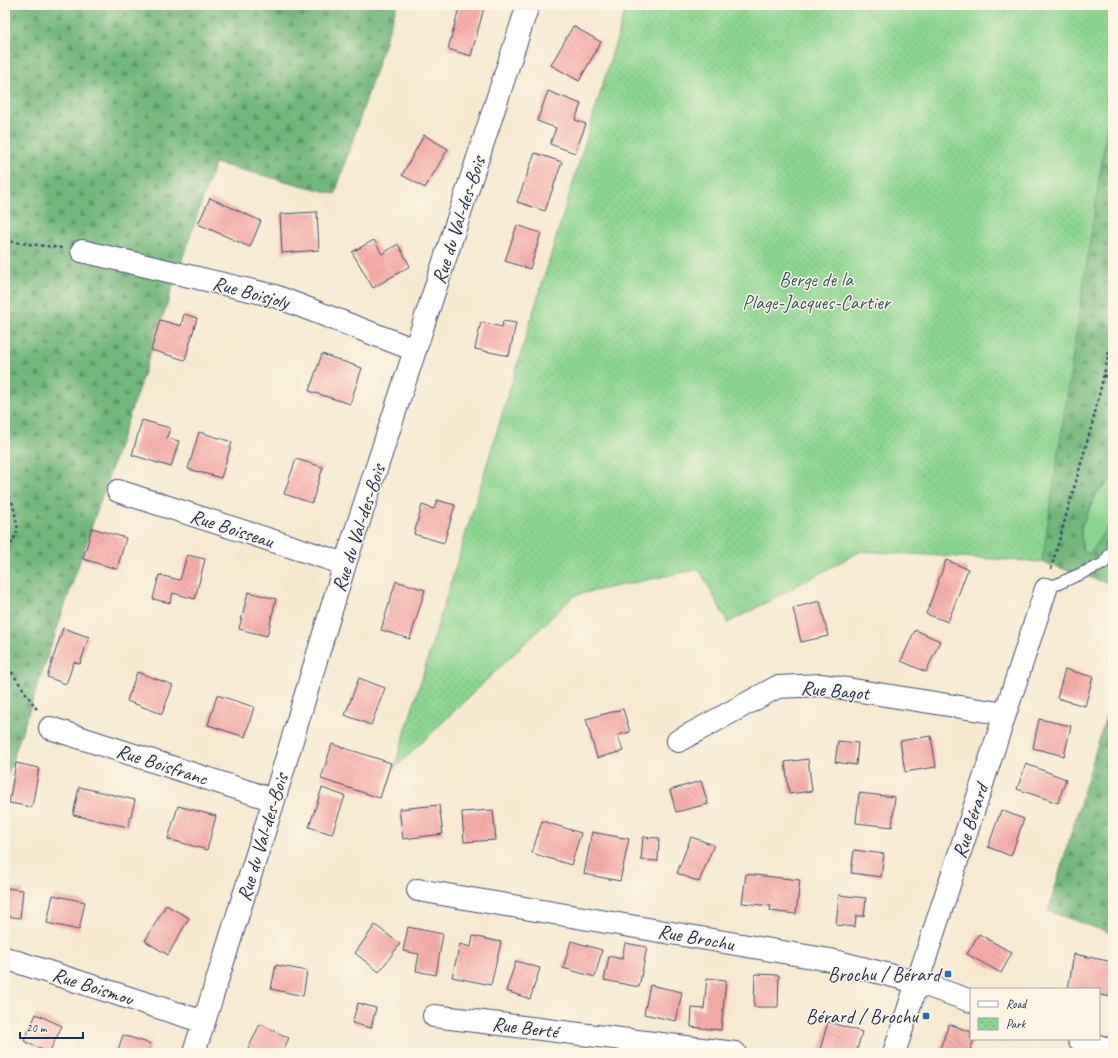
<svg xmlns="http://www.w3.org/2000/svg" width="1118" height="1058" font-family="Caveat,sans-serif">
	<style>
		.green { fill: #8cd590; stroke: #548277 }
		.forest { fill: url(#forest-firs); stroke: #46726c }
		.park { fill: url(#park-dots); stroke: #548277 }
		.building { fill: url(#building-back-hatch) }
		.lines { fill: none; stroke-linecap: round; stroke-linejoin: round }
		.lane-casing { stroke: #3c4b6f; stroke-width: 13 }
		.street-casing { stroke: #3c4b6f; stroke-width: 24 }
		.path { stroke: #3c4b6f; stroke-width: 2.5; stroke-dasharray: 3 3; stroke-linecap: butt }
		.lane { stroke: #fff; stroke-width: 11 }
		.street { stroke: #fff; stroke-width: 22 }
		.poi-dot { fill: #1f6fb2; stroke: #fcf5e5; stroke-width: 1.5 }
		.labels { text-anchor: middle; stroke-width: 3; stroke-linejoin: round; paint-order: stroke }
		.street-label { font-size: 20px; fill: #1b2f5e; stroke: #fcf5e5 }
		.park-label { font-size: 20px; fill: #37586a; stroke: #fcf5e5 }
		.poi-label { font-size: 20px; fill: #1b2f5e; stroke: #fcf5e5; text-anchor: end }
	</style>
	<defs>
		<pattern id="forest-firs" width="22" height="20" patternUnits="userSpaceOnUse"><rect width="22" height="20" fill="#71b67a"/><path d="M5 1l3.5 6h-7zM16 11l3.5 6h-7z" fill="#5c9467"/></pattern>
		<pattern id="park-dots" width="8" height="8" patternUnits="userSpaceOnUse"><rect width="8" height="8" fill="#8cd590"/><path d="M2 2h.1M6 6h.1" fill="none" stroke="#78b77f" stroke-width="1.8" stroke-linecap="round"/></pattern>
		<pattern id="building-back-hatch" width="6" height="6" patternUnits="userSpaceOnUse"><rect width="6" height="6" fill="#f7ada9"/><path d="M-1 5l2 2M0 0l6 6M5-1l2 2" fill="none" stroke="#d39594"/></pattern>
	</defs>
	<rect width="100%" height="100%" fill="#fcf5e5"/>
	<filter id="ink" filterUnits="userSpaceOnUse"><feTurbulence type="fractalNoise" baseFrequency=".025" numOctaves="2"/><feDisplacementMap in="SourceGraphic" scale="8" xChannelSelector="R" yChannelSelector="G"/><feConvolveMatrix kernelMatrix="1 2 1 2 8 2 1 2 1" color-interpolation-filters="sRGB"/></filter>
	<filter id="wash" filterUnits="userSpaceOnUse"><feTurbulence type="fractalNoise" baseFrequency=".012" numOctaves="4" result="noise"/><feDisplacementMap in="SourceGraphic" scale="16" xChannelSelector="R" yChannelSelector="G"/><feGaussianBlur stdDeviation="0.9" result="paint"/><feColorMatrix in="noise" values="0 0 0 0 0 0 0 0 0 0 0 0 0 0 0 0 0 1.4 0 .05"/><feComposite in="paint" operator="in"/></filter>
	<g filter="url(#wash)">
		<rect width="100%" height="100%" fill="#f6e9d0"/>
		<!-- green -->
		<path class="green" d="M1113 478V519L1089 555 1082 548 1081 527 1097 493Z"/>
		<!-- forest -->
		<path class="forest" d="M5 5H397L335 194 215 163 5 782Z
			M1113 86V478L1097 493 1081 527 1082 548 1089 554 1113 519V585L1042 562Z
			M1113 693V934L1048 911Z"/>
		<!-- park -->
		<path class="park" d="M627 5H1113V86L1042 562 861 551 728 623 699 569 575 595 394 769Z"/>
		<g id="blocks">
			<!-- building -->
			<path class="building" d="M460 5H473L484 8 471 56 448 49Z
				M573 26 601 42 579 81 551 65Z
				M548 91 581 104 575 120 586 124 575 153 550 144 556 128 537 121Z
				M424 135 448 149 425 188 402 175Z
				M535 153 562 162 545 211 517 202Z
				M210 198 261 221 250 247 198 224Z
				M317 212 319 250 282 253 280 214Z
				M517 225 541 233 530 269 505 261Z
				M374 240 382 254 398 244 410 266 373 288 352 252Z
				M184 314 197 318 185 360 151 350 160 320 181 326Z
				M503 321 516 323 509 356 475 349 481 322 502 327Z
				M322 354 362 368 350 404 309 391Z
				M142 420 170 428 167 438 179 441 171 467 132 455Z
				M199 432 232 442 221 478 188 469Z
				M296 459 323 467 312 503 284 494Z
				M437 500 455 505 444 543 414 534 422 505 434 509Z
				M92 528 126 538 117 569 83 559Z
				M187 555 205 559 195 599 173 593 170 603 153 599 159 575 180 580Z
				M946 560 968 569 948 622 926 614Z
				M396 581 425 590 410 639 381 630Z
				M248 592 276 599 267 636 239 629Z
				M820 601 828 636 801 642 793 608Z
				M63 628 89 637 80 664 74 662 66 684 47 677Z
				M915 630 940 641 926 672 901 661Z
				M1065 669 1093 677 1085 706 1057 698Z
				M137 672 173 685 162 714 127 701Z
				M359 678 385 688 371 725 345 715Z
				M217 695 254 707 245 737 208 725Z
				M623 709 630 732 618 735 623 751 597 758 586 719Z
				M1039 719 1071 726 1064 756 1033 748Z
				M931 736 936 767 905 772 900 741Z
				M838 741 858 743 856 765 835 762Z
				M332 744 391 763 380 798 321 779Z
				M808 759 812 791 789 794 785 762Z
				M16 763 39 768 32 807 9 803Z
				M1026 764 1066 779 1058 803 1017 789Z
				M701 781 708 804 676 812 670 790Z
				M79 787 135 800 128 827 73 815Z
				M322 788 345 796 332 834 309 827Z
				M859 793 895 797 892 827 856 823Z
				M439 805 443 834 403 839 399 809Z
				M178 806 216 816 207 850 168 839Z
				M493 810 496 840 464 842 462 812Z
				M1001 810 1024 819 1011 856 988 847Z
				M542 821 581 833 571 865 532 853Z
				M592 832 629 839 620 881 584 874Z
				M643 837 659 838 658 861 641 860Z
				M691 837 714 845 699 882 677 873Z
				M854 850 884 854 881 877 851 873Z
				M746 874 800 880 796 914 770 911 771 906 742 903Z
				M5 888 23 890 20 918 5 916Z
				M53 895 85 902 79 930 47 923Z
				M839 895 866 898 864 916H856L855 927 836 925Z
				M166 905 189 918 168 955 145 941Z
				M375 925 400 944 379 972 355 953Z
				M408 927 443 934 436 975 416 971 419 954 403 951Z
				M979 934 1012 953 1001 973 967 954Z
				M473 936 501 942 491 985 452 977 460 944 471 947Z
				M571 941 602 950 595 977 563 968Z
				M625 943 647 947 639 987 604 980 609 956 622 959Z
				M1074 954 1113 962V997L1099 995V989H1068Z
				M516 961 540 968 530 999 506 991Z
				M276 965 307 971 303 996 271 989Z
				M755 974 779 975 778 1007H754Z
				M707 978 726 980 721 1030 691 1027 692 1008 704 1009Z
				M650 985 682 992 676 1021 644 1014Z
				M358 1003 376 1008 371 1028 352 1023Z
				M36 1014 62 1026 49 1053 24 1041Z
				M828 1022 862 1032 856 1053H819Z
				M260 1024 289 1038 282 1053H246Z
				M949 1024 971 1032V1039H974L969 1053H944L939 1051Z
				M123 1035 151 1044 148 1053H117Z"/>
		</g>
	</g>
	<g filter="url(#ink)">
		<use href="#blocks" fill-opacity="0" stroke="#3c4b6f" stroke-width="1"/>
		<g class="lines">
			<defs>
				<path id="lane" d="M1046 589 1103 564 1113 550"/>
				<path id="street" d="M82 251 275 296 415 350
					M118 491 345 564
					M50 728 274 800
					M678 741 777 687 822 685 1005 714
					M418 890 830 960 917 982 971 1001
					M5 958 204 1022
					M434 1016 735 1053
					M1079 1039 1113 1051
					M196 1053V1046L204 1022 274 800 345 564 528 5
					M894 1053 1046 589"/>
			</defs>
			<!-- lane casing -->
			<use href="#lane" class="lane-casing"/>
			<!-- street casing -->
			<use href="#street" class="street-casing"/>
			<!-- path -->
			<path class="path" d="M5 241 62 248
				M1104 375 1113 380
				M5 492 13 504 18 530 8 551 5 554
				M1051 569 1093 421 1113 336
				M5 662 38 711"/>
			<!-- lane -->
			<use href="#lane" class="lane"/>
			<!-- street -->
			<use href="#street" class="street"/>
		</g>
	</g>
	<!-- markers -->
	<g class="poi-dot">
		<rect x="944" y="970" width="8" height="8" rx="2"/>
		<rect x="922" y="1012" width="8" height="8" rx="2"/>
	</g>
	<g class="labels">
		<!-- street labels -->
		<g class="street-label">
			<text transform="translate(458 220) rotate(-72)" y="7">Rue du Val-des-Bois</text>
			<text transform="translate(251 292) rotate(15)" y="7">Rue Boisjoly</text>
			<text transform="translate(232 528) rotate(18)" y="7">Rue Boisseau</text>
			<text transform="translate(358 528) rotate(-72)" y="7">Rue du Val-des-Bois</text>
			<text transform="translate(835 690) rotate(5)" y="7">Rue Bagot</text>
			<text transform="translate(162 764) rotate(18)" y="7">Rue Boisfranc</text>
			<text transform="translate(970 821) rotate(-72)" y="7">Rue Bérard</text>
			<text transform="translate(262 837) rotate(-73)" y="7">Rue du Val-des-Bois</text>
			<text transform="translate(696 937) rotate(10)" y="7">Rue Brochu</text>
			<text transform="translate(93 986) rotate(18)" y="7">Rue Boismou</text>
			<text transform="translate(525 1027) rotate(7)" y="7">Rue Berté</text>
		</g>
		<!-- park labels -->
		<g class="park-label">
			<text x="816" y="286">Berge de la<tspan x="816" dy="23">Plage-Jacques-Cartier</tspan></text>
		</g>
		<!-- poi labels -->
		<g class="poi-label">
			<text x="940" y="981">Brochu / Bérard</text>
			<text x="918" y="1023">Bérard / Brochu</text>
		</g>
	</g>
	<!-- margin -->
	<rect width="1118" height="1058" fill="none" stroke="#fcf5e5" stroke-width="20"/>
	<!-- legend -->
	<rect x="970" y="988" width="130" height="52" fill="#fcf5e5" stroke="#a2a6af"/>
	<rect x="978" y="1001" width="20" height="6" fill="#ffffff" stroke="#a2a6af"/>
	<text x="1006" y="1008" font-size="12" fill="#1b2f5e">Road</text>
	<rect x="978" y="1018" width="20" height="12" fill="url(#park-dots)" stroke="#a2a6af"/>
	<text x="1006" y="1028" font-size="12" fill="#1b2f5e">Park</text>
	<!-- scale -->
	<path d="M20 1032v6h63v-6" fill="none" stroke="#1b2f5e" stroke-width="2"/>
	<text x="26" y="1032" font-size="12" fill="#1b2f5e" stroke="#fcf5e5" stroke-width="3" paint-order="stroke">20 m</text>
</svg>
